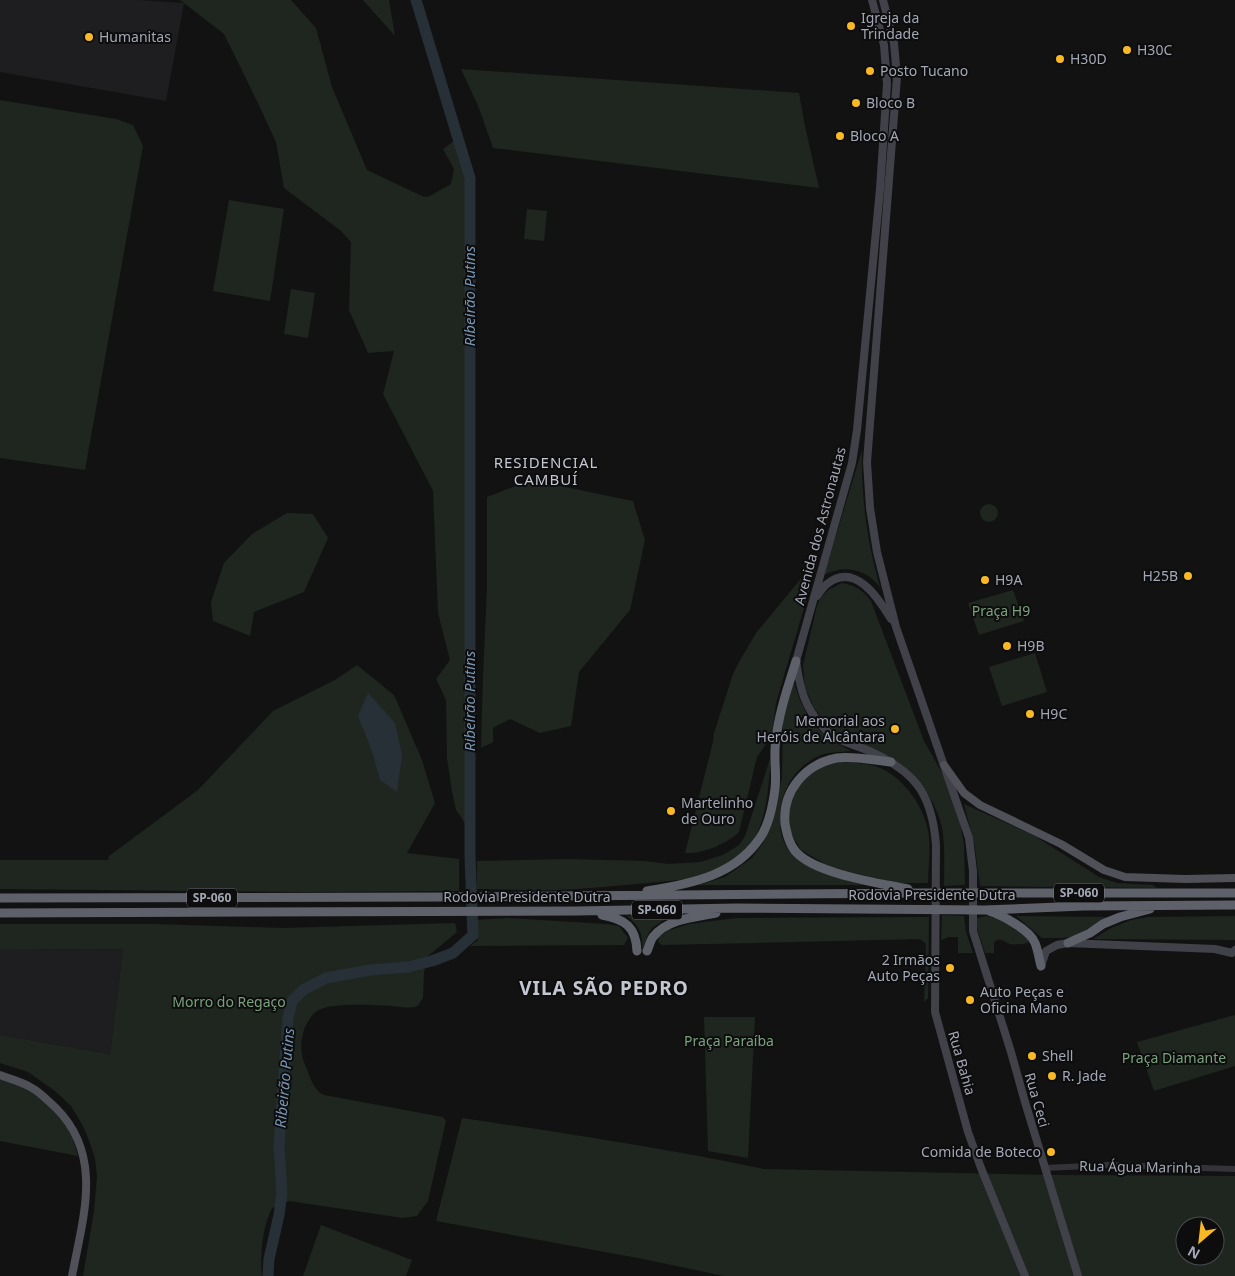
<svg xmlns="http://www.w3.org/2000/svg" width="1235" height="1276" font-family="'Noto Sans',sans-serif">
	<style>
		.built { fill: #1e1e20 }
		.green { fill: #1e261f; fill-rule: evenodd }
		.water { fill: #283037 }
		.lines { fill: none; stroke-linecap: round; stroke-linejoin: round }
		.river { stroke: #283037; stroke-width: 11 }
		.tertiary { stroke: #333339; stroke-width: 6 }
		.secondary { stroke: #414249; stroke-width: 8 }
		.primary { stroke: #4f5058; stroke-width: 8 }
		.motorway { stroke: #5e616a; stroke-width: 9 }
		.poi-dot { fill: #f9b924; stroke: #0d0d0e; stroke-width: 2 }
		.labels { text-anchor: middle; stroke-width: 4; stroke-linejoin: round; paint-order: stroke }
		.shield { fill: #0d0d0e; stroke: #767983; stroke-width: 1 }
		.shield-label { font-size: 12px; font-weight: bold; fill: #a3a7b5 }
		.poi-label { font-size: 14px; fill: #a3a7b5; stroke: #0d0d0e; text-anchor: start }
		.street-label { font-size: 14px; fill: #a3a7b5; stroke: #0d0d0e }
		.park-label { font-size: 14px; fill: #79a17c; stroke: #0d0d0e }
		.water-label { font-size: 15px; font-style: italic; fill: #7794b2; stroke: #0d0d0e }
		.neighbourhood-label { font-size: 15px; letter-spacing: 1px; fill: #c4c7d1; stroke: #0d0d0e }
		.district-label { font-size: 19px; font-weight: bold; letter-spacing: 1px; fill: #c4c7d1; stroke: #0d0d0e }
	</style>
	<rect width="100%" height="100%" fill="#121213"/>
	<!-- built -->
	<path class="built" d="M0 0H138L184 3 166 101 0 72Z
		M123 949 110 1054 0 1035V950Z"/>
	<!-- green -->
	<path class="green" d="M180 0H291L316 28 332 87 367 170 424 197 430 196 451 184 454 169 443 149 458 138 470 178V830L456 810 452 792 447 758 446 700 436 679 450 660 438 613 433 491 383 394 394 351 368 353 349 310 351 242 341 231 284 188 276 142 256 99 224 34Z
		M363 0H389L395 36Z
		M461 69 799 93 805 126 819 188 493 148 479 108Z
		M0 100 116 119 133 125 143 146 85 470 0 458Z
		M229 200 284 209 270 301 213 291Z
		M527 209 547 211 544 241 524 239Z
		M291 289 315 293 308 338 284 334Z
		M862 450C861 497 867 542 880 587 866 569 844 564 824 575Z
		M531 480 633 501 645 540 630 610 579 672 571 726 540 733 510 719 493 728V742L481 748 483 676 487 588V497Z
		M980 513a9 9 0 1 1 18 0a9 9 0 1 1-18 0Z
		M287 513 313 514 328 538 304 592 254 612 250 636 213 621 211 602 224 563 252 534Z
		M819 557 776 703 772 735 757 757 739 832C729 843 700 855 685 853L713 742 714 733 733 674 739 662 756 633Z
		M842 583C855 585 864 591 871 601L924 741 945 778 959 818 964 845 965 885 944 886C944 869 945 851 943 834 941 812 925 787 910 772L839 735 828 726 814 708 805 687 803 665 817 606C823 592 829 589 842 583Z
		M1013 590 1024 621 979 635 968 603Z
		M1035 653 1047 692 1002 706 989 667Z
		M357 665 394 695 422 760 435 803 407 853 459 859V891L310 892 0 889V860H108L109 856 198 790 273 711 335 680Z
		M794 682C804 718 818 734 851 751 842 752 829 752 821 755 793 767 779 793 780 822 780 832 783 843 789 851 792 853 796 855 798 858 819 873 844 879 869 885H698L725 877 752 858 763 843 776 809 782 777 783 721Z
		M771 756C768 789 768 827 744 853 735 863 710 874 697 877 678 881 656 882 637 884 610 886 584 889 557 890 531 891 504 889 477 889V861L567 859 645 861 668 864 700 862 723 855 739 845 745 836Z
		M842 762C854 763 868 763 880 768 901 776 922 804 927 826 932 844 928 865 928 883H898L832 868 801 850 792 835 787 820 789 805 797 787 807 774 821 766Z
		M964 804 1035 836 1099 877 1117 883 1153 885 1157 888 980 886 975 848Z
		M942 915 964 916 966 932 973 953H958V937H949L941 940Z
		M627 916H672C651 927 648 928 643 952 642 933 641 928 627 916Z
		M986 916C1004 919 1015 925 1028 937V943C1022 944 1016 945 1010 944 1003 942 1002 937 994 942V953H985L977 928V918Z
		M1016 916 1109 917 1072 937 1062 938H1042Z
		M1235 916V940L1093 939 1111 928 1131 920 1148 917Z
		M929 917 928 998 924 1002 926 944 920 939 662 945 658 942 659 936 667 931 689 924 736 918Z
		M508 918 606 924 619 926 628 938 624 945 470 946 478 940 475 936 474 920Z
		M455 923 457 932 427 957 424 972 423 998 418 1006C410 1009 402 1007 392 1006 375 1005 330 1002 317 1011 311 1015 306 1024 304 1030 300 1043 300 1055 306 1067 310 1077 314 1091 324 1095L443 1117 446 1121 428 1201 417 1216 403 1218 289 1201 272 1208C262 1228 260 1254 262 1276H83L94 1211 97 1176 95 1158 90 1143 83 1126 71 1106 55 1091 28 1072 0 1063V1035L110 1054 123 949 0 950V924H155L282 928Z
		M1235 1015V1066L1154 1091 1137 1042Z
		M704 1017H755L748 1158 708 1151Z
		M0 1077 30 1090 46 1102 63 1120 72 1136 78 1156 0 1141Z
		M462 1118C563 1133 664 1148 764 1169L1056 1175 1235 1176V1276H724L643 1259 436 1221ZM1185 1226H1215V1256H1185Z
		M321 1225 412 1260 406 1276H303Z"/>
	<!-- water -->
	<path class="water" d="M368 693 395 723 402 755 397 792 380 780 372 751 358 716Z"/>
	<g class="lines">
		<!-- river -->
		<path class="river" d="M268 1276 269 1259 279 1215 282 1193 279 1145 288 1018 292 1001 303 990 326 978 370 970 408 967 432 961 453 953 473 935 470 856V178L416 0"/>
		<!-- tertiary -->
		<path class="tertiary" d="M1045 1168 1109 1165 1235 1169"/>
		<!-- secondary -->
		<path class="secondary" d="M872 0 884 45 887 84 880 189 857 430 852 463 796 661C800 688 804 707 823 727 834 740 852 744 867 750 915 771 932 793 936 845L935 1012 968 1132 981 1168 1025 1276
			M883 0 894 43 897 77 867 462 870 508 877 552 896 627 969 838 973 871V931L1011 1052 1025 1102 1078 1276
			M817 596C820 592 823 587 827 584 855 561 879 599 891 619
			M1041 966 1046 951 1057 945 1068 943 1215 949 1232 953 1235 950"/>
		<!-- primary -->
		<path class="primary" d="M944 765 964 793 980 805 1061 844 1104 870 1125 877 1185 879 1235 878
			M0 1075C10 1079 23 1082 32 1088 41 1093 48 1101 56 1108 104 1156 83 1217 72 1276"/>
		<!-- motorway -->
		<path class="motorway" d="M891 762C874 760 853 756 837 758 805 764 782 791 785 824 787 834 789 844 796 852 816 874 879 883 908 889
			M647 891C691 884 739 875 763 833 770 820 773 804 775 789 777 773 773 756 776 739 779 712 788 687 796 661
			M0 898 448 897 923 893H1235
			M989 911C1002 915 1030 930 1035 943 1038 950 1039 959 1041 966
			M0 913 577 911 736 908 984 910 1084 906 1235 905
			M602 915C625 919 636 927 637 951
			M1068 943 1090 933 1103 924 1120 917 1150 909
			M647 951C649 947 650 941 653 937 667 919 695 917 716 913"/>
	</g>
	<!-- markers -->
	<g class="poi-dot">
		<circle cx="851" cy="26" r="5"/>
		<circle cx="89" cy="37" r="5"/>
		<circle cx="1127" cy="50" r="5"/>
		<circle cx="1060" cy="59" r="5"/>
		<circle cx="870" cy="71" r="5"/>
		<circle cx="856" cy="103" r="5"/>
		<circle cx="840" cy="136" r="5"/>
		<circle cx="1188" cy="576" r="5"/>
		<circle cx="985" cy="580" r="5"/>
		<circle cx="1007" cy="646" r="5"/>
		<circle cx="1030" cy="714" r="5"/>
		<circle cx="895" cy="729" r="5"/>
		<circle cx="671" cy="811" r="5"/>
		<circle cx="950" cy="968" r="5"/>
		<circle cx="970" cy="1000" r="5"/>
		<circle cx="1032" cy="1056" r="5"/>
		<circle cx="1052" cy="1076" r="5"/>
		<circle cx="1051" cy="1152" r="5"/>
	</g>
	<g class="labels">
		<!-- shield labels -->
		<g class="shield">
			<rect x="1054" y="883.5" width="50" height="19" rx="4"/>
			<rect x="187" y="888.5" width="50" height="19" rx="4"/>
			<rect x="632" y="900.5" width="50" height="19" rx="4"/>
		</g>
		<g class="shield-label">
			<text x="1079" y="897">SP-060</text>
			<text x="212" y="902">SP-060</text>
			<text x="657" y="914">SP-060</text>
		</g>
		<!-- poi labels -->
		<g class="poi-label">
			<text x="861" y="23">Igreja da<tspan x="861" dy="16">Trindade</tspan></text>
			<text x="99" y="42">Humanitas</text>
			<text x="1137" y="55">H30C</text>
			<text x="1070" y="64">H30D</text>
			<text x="880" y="76">Posto Tucano</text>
			<text x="866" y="108">Bloco B</text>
			<text x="850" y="141">Bloco A</text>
			<text x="1178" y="581" text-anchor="end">H25B</text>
			<text x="995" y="585">H9A</text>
			<text x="1017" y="651">H9B</text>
			<text x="1040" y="719">H9C</text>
			<text x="885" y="726" text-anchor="end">Memorial aos<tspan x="885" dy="16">Heróis de Alcântara</tspan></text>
			<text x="681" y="808">Martelinho<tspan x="681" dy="16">de Ouro</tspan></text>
			<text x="940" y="965" text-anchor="end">2 Irmãos<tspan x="940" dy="16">Auto Peças</tspan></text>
			<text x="980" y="997">Auto Peças e<tspan x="980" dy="16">Oficina Mano</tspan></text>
			<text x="1042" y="1061">Shell</text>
			<text x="1062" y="1081">R. Jade</text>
			<text x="1041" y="1157" text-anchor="end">Comida de Boteco</text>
		</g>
		<!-- street labels -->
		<g class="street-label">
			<text transform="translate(820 526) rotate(-75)" y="5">Avenida dos Astronautas</text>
			<text x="932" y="900">Rodovia Presidente Dutra</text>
			<text x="527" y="902">Rodovia Presidente Dutra</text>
			<text transform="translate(962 1063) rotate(74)" y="5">Rua Bahia</text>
			<text transform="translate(1037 1100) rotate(74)" y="5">Rua Ceci</text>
			<text transform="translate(1140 1167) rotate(1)" y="5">Rua Água Marinha</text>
		</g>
		<!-- park labels -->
		<g class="park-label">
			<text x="1001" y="616">Praça H9</text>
			<text x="229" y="1007">Morro do Regaço</text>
			<text x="729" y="1046">Praça Paraíba</text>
			<text x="1174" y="1063">Praça Diamante</text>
		</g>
		<!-- water labels -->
		<g class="water-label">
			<text transform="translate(470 296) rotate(-90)" y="5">Ribeirão Putins</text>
			<text transform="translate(470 701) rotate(-90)" y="5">Ribeirão Putins</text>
			<text transform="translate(285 1078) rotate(-85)" y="5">Ribeirão Putins</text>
		</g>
		<!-- neighbourhood labels -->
		<g class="neighbourhood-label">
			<text x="546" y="468">RESIDENCIAL<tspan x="546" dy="17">CAMBUÍ</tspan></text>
		</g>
		<!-- district labels -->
		<g class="district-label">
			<text x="604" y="995">VILA SÃO PEDRO</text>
		</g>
	</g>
	<!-- north arrow -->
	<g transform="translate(1200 1241) rotate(208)"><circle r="24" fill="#0d0d0e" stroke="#494b51"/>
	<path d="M0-4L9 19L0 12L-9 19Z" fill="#f9b924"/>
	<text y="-8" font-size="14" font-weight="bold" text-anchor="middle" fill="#a3a7b5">N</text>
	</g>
</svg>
